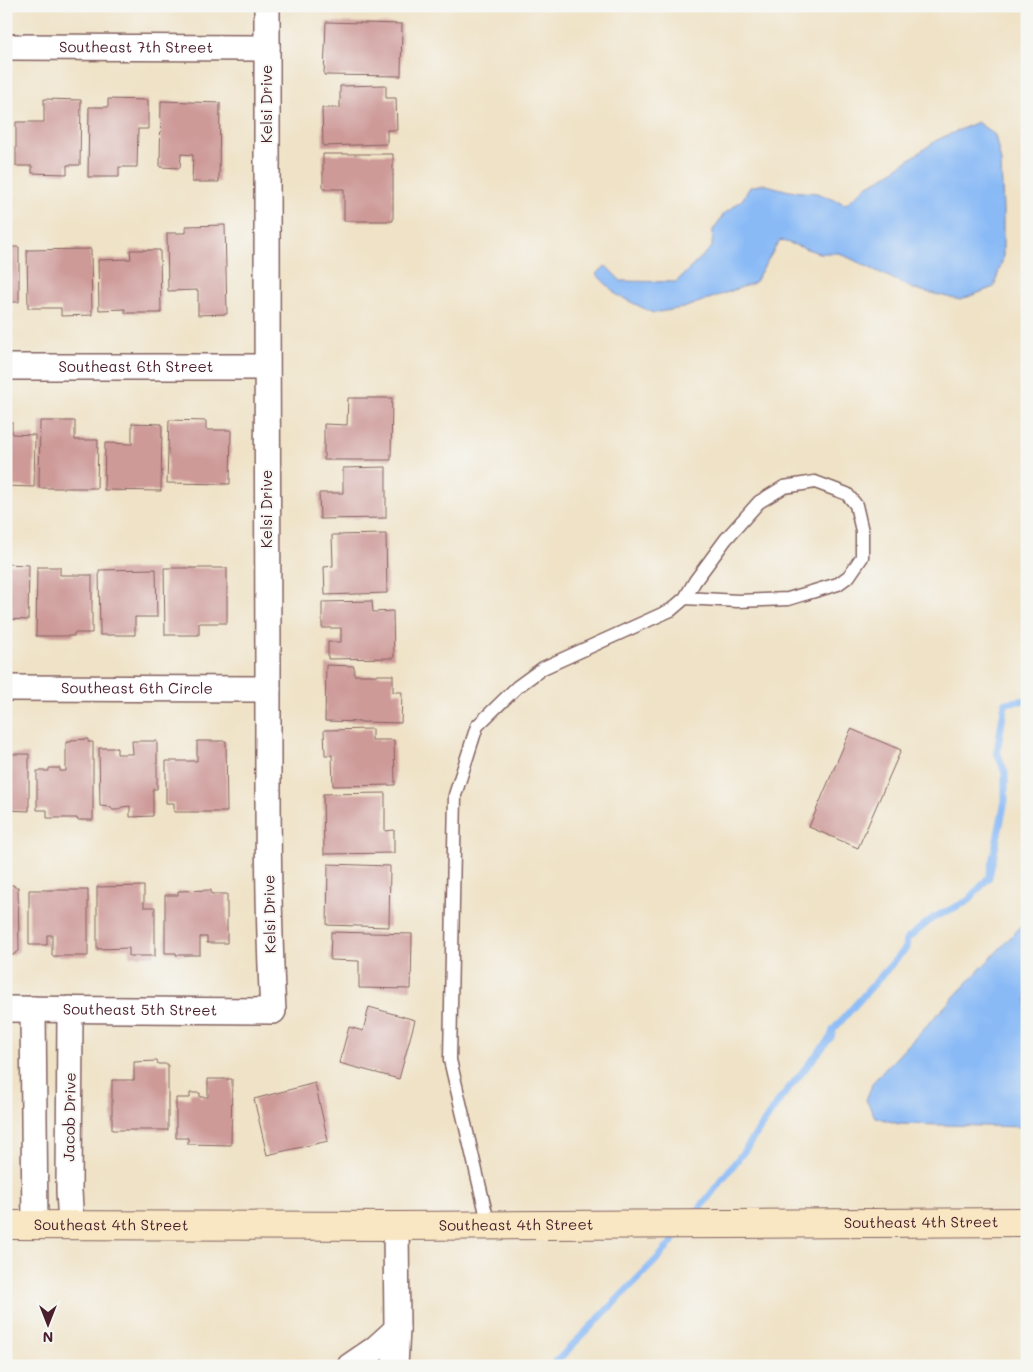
<svg xmlns="http://www.w3.org/2000/svg" width="1033" height="1372" font-family="Mali,sans-serif">
	<style>
		.water { fill: #89baf6; stroke: #6a6c90 }
		.lines { fill: none; stroke-linecap: round; stroke-linejoin: round }
		.stream { stroke: #89baf6; stroke-width: 7 }
		.building { fill: #cd9a98 }
		.lane-casing { stroke: #846361; stroke-width: 15 }
		.street-casing { stroke: #846361; stroke-width: 28 }
		.secondary-casing { stroke: #846361; stroke-width: 30 }
		.lane { stroke: #fff; stroke-width: 12 }
		.street { stroke: #fff; stroke-width: 25 }
		.secondary { stroke: #f9e7c3; stroke-width: 28 }
		.labels { text-anchor: middle; stroke-width: 4; stroke-linejoin: round; paint-order: stroke }
		.street-label { font-size: 15px; fill: #4a1f2b; stroke: #f6f6f2 }
	</style>
	<rect width="100%" height="100%" fill="#f6f6f2"/>
	<filter id="ink" filterUnits="userSpaceOnUse"><feTurbulence type="fractalNoise" baseFrequency=".02" numOctaves="2"/><feDisplacementMap in="SourceGraphic" scale="10" xChannelSelector="R" yChannelSelector="G"/><feConvolveMatrix kernelMatrix="1 2 1 2 8 2 1 2 1" color-interpolation-filters="sRGB"/></filter>
	<filter id="wash" filterUnits="userSpaceOnUse"><feTurbulence type="fractalNoise" baseFrequency=".0096" numOctaves="4" result="noise"/><feDisplacementMap in="SourceGraphic" scale="20" xChannelSelector="R" yChannelSelector="G"/><feGaussianBlur stdDeviation="1.12" result="paint"/><feColorMatrix in="noise" values="0 0 0 0 0 0 0 0 0 0 0 0 0 0 0 0 0 1.4 0 .05"/><feComposite in="paint" operator="in"/></filter>
	<g filter="url(#wash)">
		<rect width="100%" height="100%" fill="#efe2c6"/>
		<!-- water -->
		<path class="water" d="M977 122 995 135 1001 162 1003 211V258L994 287 960 300 914 289 839 253H819L780 240 754 283 683 308 653 313 617 295 596 274 606 266 621 281 676 282 712 247 713 230 724 214 742 200 750 187 763 184 789 191 817 193 846 204 868 185 884 177 937 140Z
			M1027 920V1127L899 1124 875 1117 866 1100 873 1082Z"/>
		<g class="lines">
			<!-- stream -->
			<path class="stream" d="M693 1217 745 1150 781 1098 831 1037 833 1030 906 948 907 939 933 918 968 901 989 877 1005 801V773L997 752 1005 703 1027 700
				M552 1366 660 1256 681 1231"/>
		</g>
		<g id="blocks">
			<!-- building -->
			<path class="building" d="M326 22 402 24 401 76 324 75Z
				M386 85V98H396L397 130H387V144L323 146 322 108H340V86Z
				M44 99 81 100 80 165H67V174L32 173V166H16V122H44Z
				M108 99 148 100V129H138L137 167H119V177H88L89 107H108Z
				M161 101 220 103 219 182H192L193 155 181 154 180 168 160 167Z
				M323 154H393V221H344V189H323Z
				M225 225 227 314 198 315V290L168 291 167 233H186V226Z
				M6 247H19V302H6Z
				M91 249 92 315 61 316V308H28L27 250Z
				M130 250H160L161 313H125V309L99 310 98 260 131 259Z
				M348 398H392L391 460H324V424L347 425Z
				M169 420 206 421V430H231L230 484 167 483Z
				M40 421H75V440H98L97 488H39Z
				M6 422H12V434L35 435 34 487 6 486Z
				M132 423 162 424 161 491 104 490 105 443 132 444Z
				M386 467V518L320 519 319 493H343V468Z
				M386 534 387 593 325 595 324 567 333 566 332 535Z
				M6 564 29 565 28 620 6 619Z
				M37 567H60V575H92V633H74V636H36Z
				M164 568H227V623H199V635H165Z
				M156 569 157 617H135V635H100L99 570Z
				M372 601 373 612 393 611 394 658 328 659V642H341V628H322V602Z
				M326 665 354 666V675H393V692H402L401 723 325 721Z
				M372 729V740H394L395 785 333 786 332 755H325L324 730Z
				M851 729 901 750 858 848 809 827Z
				M88 739V742H93V820H77V818H47V810H37V771H49V768H60V771H66V742H71V740Z
				M132 741H157V789H153V816L130 817V806L122 807 118 810H113L110 807 100 806 99 748H117V754H133Z
				M197 741H226L227 812H174V803H166V761H197Z
				M6 754H29V811L6 810Z
				M385 793V831L394 830V853L324 854 323 794Z
				M328 864 390 866 389 927 327 925Z
				M6 885H14V887H18L19 951 13 955H6Z
				M144 886V907H155V956H129V948L97 949V887Z
				M29 890H88V956H52V935H47V945H29Z
				M211 890V894H227V943H207V937H200V955H176V953H165V895H178V891Z
				M331 932 412 934 411 989 359 988V961L330 960Z
				M369 1007 415 1020 399 1079 339 1063 349 1027 363 1031Z
				M157 1061 158 1064H168V1130H112V1080H134V1062Z
				M208 1079H232L231 1145 188 1144V1138H176V1098H190V1093H200V1097H208Z
				M315 1083 328 1141 267 1155 254 1099Z"/>
		</g>
	</g>
	<g filter="url(#ink)">
		<use href="#blocks" fill-opacity="0" stroke="#846361" stroke-width="1"/>
		<g class="lines">
			<defs>
				<path id="lane" d="M489 1226 450 1060 455 795 477 726 517 687 543 668 671 610 685 598 695 581 726 539 759 502 784 487 815 482 847 494 856 505 862 531V557L849 576 838 584 788 599 738 601 685 598"/>
				<g id="street">
					<path id="s1" d="M6 47 267 48"/>
					<path id="s2" d="M6 367H266"/>
					<path id="s3" d="M6 688 268 689"/>
					<path id="s4" d="M6 1009 273 1011C267 897 268 782 268 668 266 447 268 227 267 6"/>
					<path d="M33 1009 35 1225"/>
					<path d="M70 1009 69 1191 71 1225"/>
					<path d="M350 1366 375 1349 397 1329"/>
					<path d="M395 1366 397 1329 396 1226"/>
				</g>
				<g id="secondary">
					<path id="s5" d="M6 1225 396 1226 1027 1222"/>
				</g>
			</defs>
			<!-- lane casing -->
			<use href="#lane" class="lane-casing"/>
			<!-- street casing -->
			<use href="#street" class="street-casing"/>
			<!-- secondary casing -->
			<use href="#secondary" class="secondary-casing"/>
			<!-- lane -->
			<use href="#lane" class="lane"/>
			<!-- street -->
			<use href="#street" class="street"/>
			<!-- secondary -->
			<use href="#secondary" class="secondary"/>
		</g>
	</g>
	<g class="labels">
		<!-- street labels -->
		<g class="street-label">
			<text dy="5" stroke="none"><textPath href="#s1" startOffset="130">Southeast 7th Street</textPath></text>
			<text transform="translate(267 104) rotate(-90)" y="5">Kelsi Drive</text>
			<text dy="5" stroke="none"><textPath href="#s2" startOffset="130">Southeast 6th Street</textPath></text>
			<text transform="translate(267 509) rotate(-90)" y="5">Kelsi Drive</text>
			<text dy="5" stroke="none"><textPath href="#s3" startOffset="131">Southeast 6th Circle</textPath></text>
			<text transform="translate(270 914) rotate(-91)" y="5">Kelsi Drive</text>
			<text dy="5" stroke="none"><textPath href="#s4" startOffset="134">Southeast 5th Street</textPath></text>
			<text transform="translate(70 1117) rotate(-89)" y="5">Jacob Drive</text>
			<text dy="5" stroke="none"><textPath href="#s5" startOffset="915">Southeast 4th Street</textPath></text>
			<text dy="5" stroke="none"><textPath href="#s5" startOffset="105">Southeast 4th Street</textPath></text>
			<text dy="5" stroke="none"><textPath href="#s5" startOffset="510">Southeast 4th Street</textPath></text>
		</g>
	</g>
	<!-- margin -->
	<rect width="1033" height="1372" fill="none" stroke="#f6f6f2" stroke-width="25"/>
	<!-- north arrow -->
	<g transform="translate(48 1324) rotate(180)" stroke="#f6f6f2" stroke-width="4" paint-order="stroke">
	<path d="M0-4L9 19L0 12L-9 19Z" fill="#4a1f2b"/>
	<text y="-8" font-size="14" font-weight="bold" text-anchor="middle" fill="#4a1f2b">N</text>
	</g>
</svg>
